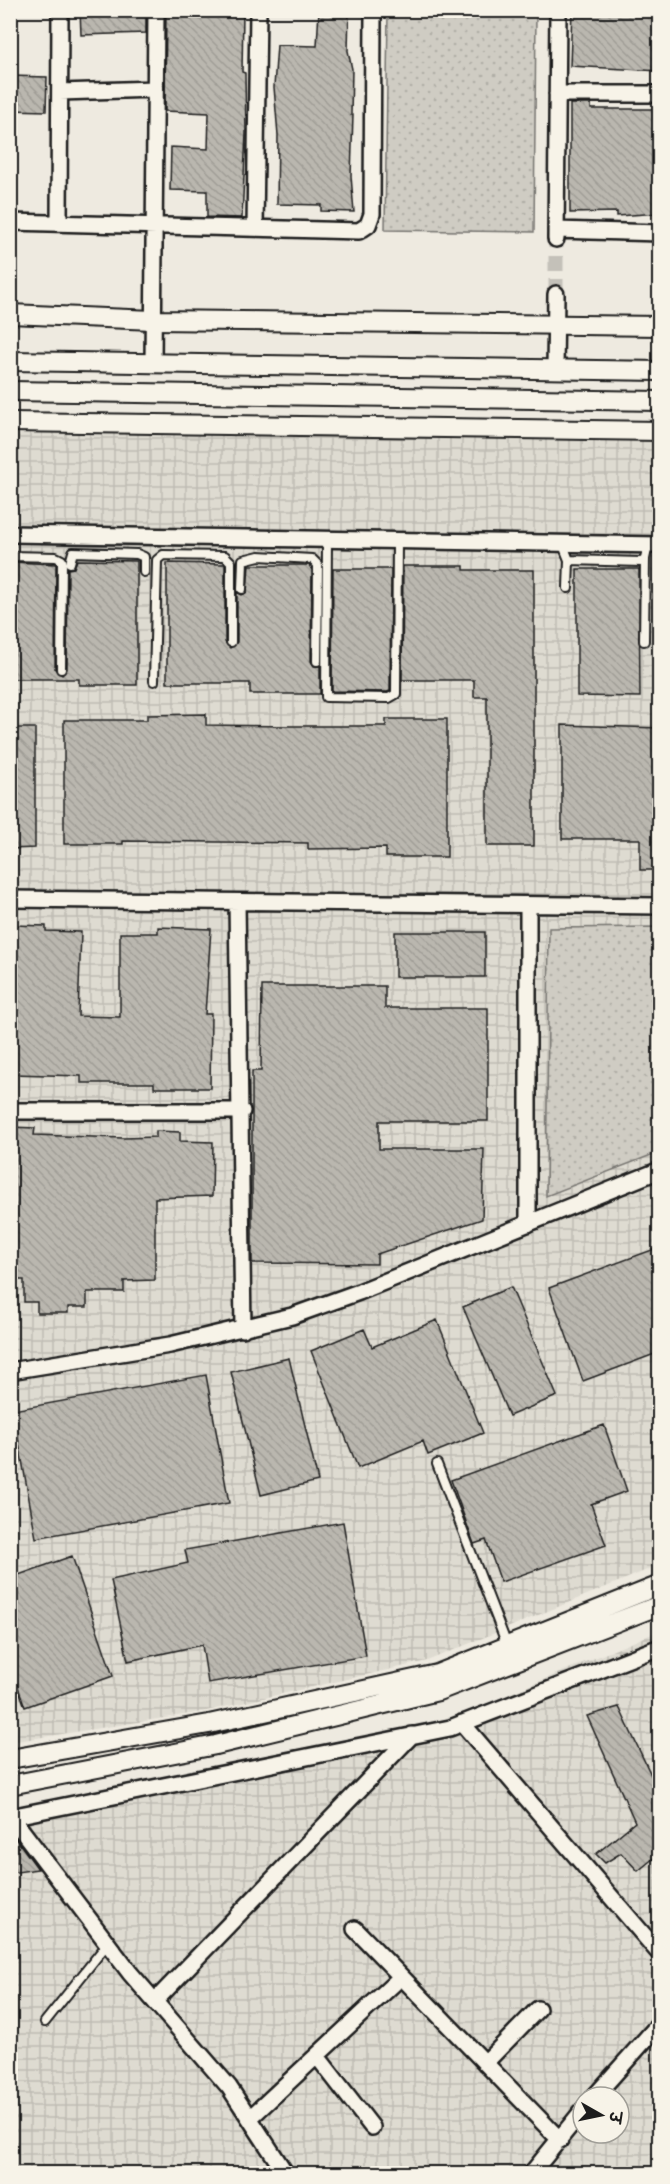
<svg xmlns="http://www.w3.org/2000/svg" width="670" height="2184" font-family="'Shantell Sans','Playpen Sans Deva',sans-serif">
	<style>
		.industrial { fill: url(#industrial-grid); fill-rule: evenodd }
		.park { fill: url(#park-dots); stroke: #767470; stroke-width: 1.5 }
		.building { fill: url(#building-back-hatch); stroke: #1c1c1c; stroke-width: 1.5 }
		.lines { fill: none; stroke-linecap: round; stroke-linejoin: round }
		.minor-tunnel { stroke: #c4c1b9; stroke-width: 15; stroke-dasharray: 15 8; stroke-linecap: butt }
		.service-casing { stroke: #1c1c1c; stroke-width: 12 }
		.minor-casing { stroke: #1c1c1c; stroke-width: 20 }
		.tertiary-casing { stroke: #1c1c1c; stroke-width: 22 }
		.service { stroke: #f7f3e8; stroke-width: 8 }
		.minor { stroke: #f7f3e8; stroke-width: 15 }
		.tertiary { stroke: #f7f3e8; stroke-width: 18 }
	</style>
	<defs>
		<pattern id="industrial-grid" width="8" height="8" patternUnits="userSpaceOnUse" patternTransform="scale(1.5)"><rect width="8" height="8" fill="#dedbd1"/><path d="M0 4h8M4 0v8" fill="none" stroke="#bebbb3"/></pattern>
		<pattern id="park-dots" width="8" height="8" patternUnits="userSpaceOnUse" patternTransform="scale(1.5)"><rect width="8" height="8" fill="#cfccc3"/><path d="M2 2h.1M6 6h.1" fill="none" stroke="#b1afa7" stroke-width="1.8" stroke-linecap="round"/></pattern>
		<pattern id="building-back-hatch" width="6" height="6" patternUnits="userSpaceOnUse" patternTransform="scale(1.5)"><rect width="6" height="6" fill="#bab7af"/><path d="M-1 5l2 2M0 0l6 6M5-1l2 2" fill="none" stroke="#9f9d96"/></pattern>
	</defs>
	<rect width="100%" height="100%" fill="#eeeae0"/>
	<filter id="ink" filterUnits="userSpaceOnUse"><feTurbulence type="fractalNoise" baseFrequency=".0167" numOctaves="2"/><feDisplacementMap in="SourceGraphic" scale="12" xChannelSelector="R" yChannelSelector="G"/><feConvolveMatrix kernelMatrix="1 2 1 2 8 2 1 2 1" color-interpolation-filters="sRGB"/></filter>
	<g filter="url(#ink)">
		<!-- industrial -->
		<path class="industrial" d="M11 429 659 431V1565L427 1661 202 1712 11 1742Z
			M659 1631V2173L11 2174V1808L80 1797 445 1721ZM583 2097H619V2133H583Z"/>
		<!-- park -->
		<path class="park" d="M388 11H536L534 232 385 230Z
			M659 927V1152L546 1196 549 928Z"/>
		<!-- building -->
		<path class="building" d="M80 10H146V33L81 35Z
			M166 10 243 12 242 72 245 73 246 133 242 218 207 217V191L170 190 171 147 208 149 209 113 165 111Z
			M319 10H349L348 51 352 69 351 115H353L351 176 354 212 321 211V205L277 204 278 135 274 87 277 45 317 46Z
			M572 10H660V71L570 66Z
			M10 76 47 77 46 111 10 110Z
			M570 104H591V109H660V213L617 216V212L570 213Z
			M77 560 137 561V685H79V679H10V562L56 564 55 669 62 675 67 669 68 569 74 568Z
			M167 563 225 564V642L230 648 237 642V592L242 595 247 592 249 565H309L312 570 311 661 314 666H320V694H250V683H167Z
			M403 566H464V570H534V846H487V697H474V680H402Z
			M333 569H391L390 691 387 692 332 691Z
			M577 569H639L640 697 577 696Z
			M206 714V725L291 726H386V719H447V857H386V848L308 849V843L123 841V844H64V720H147V715Z
			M562 725 660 728V870H640V839H562Z
			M10 728H35V848L10 849Z
			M13 925 46 926V931L81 932 78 1016 120 1017V933H158V927L211 929 205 1014H211L210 1088H154V1083H81V1076L13 1074Z
			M395 932H485V977H395Z
			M262 986H385V1008H488V1121H379V1149H484L482 1219 377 1254V1264L252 1263V1071H261Z
			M10 1127 35 1128 34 1135 124 1138 156 1137V1131L180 1132V1141L213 1142 212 1196 155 1198V1280L124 1281V1292H87V1307H68V1313H37V1302H24V1280H10Z
			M660 1247V1352L583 1381 549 1288Z
			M511 1287 557 1396 509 1416 463 1307Z
			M437 1320 483 1433 428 1455 423 1441 358 1468 311 1351 364 1329 372 1347Z
			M289 1358 318 1481 261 1495 231 1372Z
			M206 1375 229 1503 36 1538 13 1410Z
			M604 1425 627 1491 591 1504 606 1545 501 1582 486 1540 474 1544 451 1480Z
			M343 1522 366 1656 208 1683 202 1645 128 1661 111 1580 188 1563 185 1550Z
			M72 1556 113 1676 25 1707 10 1664V1578Z
			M619 1707 660 1794V1853L638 1871 621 1853 605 1863 596 1854 635 1822 587 1716Z
			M10 1832 22 1847 38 1869 10 1873Z"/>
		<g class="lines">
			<!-- minor-tunnel -->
			<path class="minor-tunnel" d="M556 294V239"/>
			<defs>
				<path id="service" d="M327 539 326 697 389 698 396 694 397 540
					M563 545 569 560 642 562 645 559 648 545
					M10 556 56 557 62 560 61 669
					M70 563 73 552 137 554 144 557V572
					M568 588 569 560
					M242 589 243 560 259 556 312 559 318 565 317 661
					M644 641 645 559
					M154 681 157 560 163 555 225 556 231 562V642
					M437 1464 507 1645
					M45 2022 108 1943"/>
				<path id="minor" d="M60 92 155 89
					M557 94H660
					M10 222 359 231 368 225 372 214 373 10
					M59 223 60 10
					M255 228 258 10
					M556 230 660 233
					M556 239 558 10
					M153 363 156 10
					M555 370 556 294
					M10 534 660 545
					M10 899 660 906
					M237 902 243 1329
					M10 1111H242
					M528 1224V905
					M10 1371 170 1345 292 1316 359 1292 660 1170
					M462 1723 660 1954
					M10 1815 130 1973 229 2087 286 2174
					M10 1817 450 1728 660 1647
					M355 1929 560 2140
					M155 2001 412 1735
					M317 2056 372 2127
					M485 2063 538 2009
					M594 2097 660 2023
					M250 2118 401 1977
					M531 2174 583 2110"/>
				<path id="tertiary" d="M10 314 153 320 660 326
					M10 361 660 371
					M10 391 660 401
					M10 422 660 431
					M10 1759 209 1724 437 1674 660 1585
					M10 1785 216 1745 438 1691 660 1605"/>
			</defs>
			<!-- service casing -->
			<use href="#service" class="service-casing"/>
			<!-- minor casing -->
			<use href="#minor" class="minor-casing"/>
			<!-- tertiary casing -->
			<use href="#tertiary" class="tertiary-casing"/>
			<!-- service -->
			<use href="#service" class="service"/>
			<!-- minor -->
			<use href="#minor" class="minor"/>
			<!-- tertiary -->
			<use href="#tertiary" class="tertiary"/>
		</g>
	</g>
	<!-- margin -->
	<rect width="670" height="2184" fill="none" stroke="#f7f3e8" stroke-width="36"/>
	<rect x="18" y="18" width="634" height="2148" fill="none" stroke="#1c1c1c" stroke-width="2" filter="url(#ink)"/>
	<!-- north arrow -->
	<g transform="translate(601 2115) rotate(99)"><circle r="28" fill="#f7f3e8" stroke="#9f9d96" stroke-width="1.5"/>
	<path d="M0-4.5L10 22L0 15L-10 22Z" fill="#1c1c1c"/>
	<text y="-9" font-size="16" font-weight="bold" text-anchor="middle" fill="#1c1c1c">उ</text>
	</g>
</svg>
